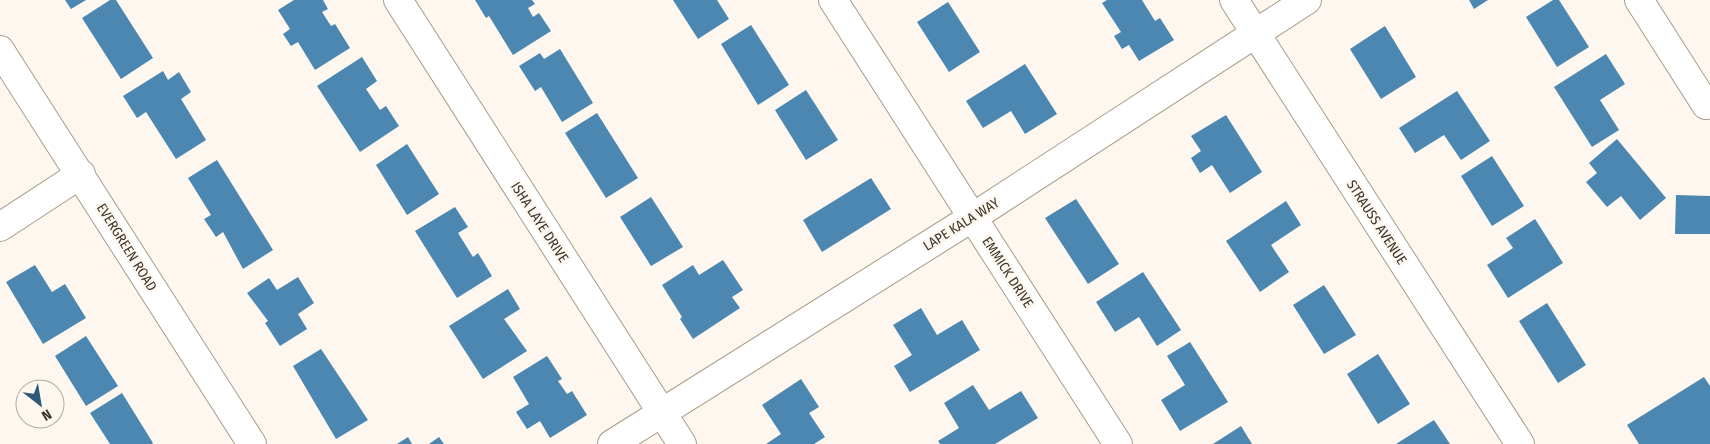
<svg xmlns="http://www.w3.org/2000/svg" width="1710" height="444" font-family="'Fira Sans Condensed',sans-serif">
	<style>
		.building { fill: #4b87b1 }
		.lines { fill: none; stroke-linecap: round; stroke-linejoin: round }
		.minor-casing { stroke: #a89b88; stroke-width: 30 }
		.minor { stroke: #fff; stroke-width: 28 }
		.labels { text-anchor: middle; stroke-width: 5; stroke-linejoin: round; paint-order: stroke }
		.street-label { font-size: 14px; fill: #3b352d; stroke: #fdf7ef }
	</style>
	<rect width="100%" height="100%" fill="#fdf7ef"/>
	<!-- building -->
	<path class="building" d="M65 0H86L71 9Z
		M110 0H116L153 58 121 79 82 18Z
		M294 0H323L328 9 322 12 331 26 335 24 350 48 315 70 298 42 291 46 283 34 290 29 278 10Z
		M475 0H532L535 4 528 8 533 17 539 13 551 31 513 55 489 16 486 18Z
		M673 0H717L729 19 698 39Z
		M1107 0H1142L1155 21 1160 18 1174 40 1139 61 1129 45 1122 49 1114 36 1121 32 1102 3Z
		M1469 0H1488L1474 9Z
		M1553 0H1559L1589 47 1557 67 1526 17Z
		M948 2 980 52 949 72 917 22Z
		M751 25 789 85 758 105 721 44Z
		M1385 26 1416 77 1381 99 1350 49Z
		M560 49 593 103 562 122 541 87 535 91 519 66 540 53 544 59Z
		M1606 54 1625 84 1600 100 1619 130 1592 147 1554 87Z
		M362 57 377 81 366 89 380 110 386 106 399 126 360 152 317 86Z
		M1025 64 1057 114 1025 134 1011 111 983 128 966 101Z
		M163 71 168 80 179 72 191 92 181 99 206 140 176 159 146 112 137 118 123 96Z
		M806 90 838 140 806 160 775 110Z
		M1457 91 1490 141 1461 160 1444 135 1415 153 1399 128Z
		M597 113 638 178 606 198 565 133Z
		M1226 115 1262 172 1230 193 1212 165 1200 173 1191 158 1201 151 1191 136Z
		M1617 139 1666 198 1640 220 1621 196 1607 207 1586 182 1597 173 1589 163Z
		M407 144 439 194 407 215 376 165Z
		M1492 156 1524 206 1492 226 1461 176Z
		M217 160 273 250 243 269 223 232 216 237 204 219 211 215 188 178Z
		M871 178 891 209 822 252 803 220Z
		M1676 195 1710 196V234H1675Z
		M651 197 683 247 651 266 620 217Z
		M1076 199 1119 264 1088 284 1045 218Z
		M1286 201 1301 225 1271 245 1289 272 1260 292 1226 241Z
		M455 207 468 227 458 233 473 257 478 253 492 276 457 298 415 231Z
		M1535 219 1563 263 1508 298 1487 265 1513 248 1506 238Z
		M723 260 743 290 732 297 740 308 693 339 680 319 682 317 662 285 693 265 699 275Z
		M35 265 52 292 65 284 86 318 43 344 6 282Z
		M1143 272 1181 330 1157 346 1139 317 1115 332 1096 302Z
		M298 277 314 303 298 314 307 329 280 346 265 323 268 321 247 293 269 278 277 290Z
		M1324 285 1356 335 1324 354 1293 305Z
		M508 289 520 309 504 319 527 351 483 379 449 326Z
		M1547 303 1586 365 1558 383 1519 321Z
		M921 308 937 335 962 320 980 350 910 392 894 366 912 355 893 325Z
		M86 336 118 386 86 406 55 356Z
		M1190 342 1228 402 1180 431 1161 400 1185 385 1167 356Z
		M321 349 368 420 336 439 293 366Z
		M1378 354 1410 404 1378 424 1347 374Z
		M547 356 562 379 558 381 567 394 572 391 587 415 550 438 540 421 527 429 516 412 529 404 513 377Z
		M1704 377 1710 386V444H1639L1627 425Z
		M801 379 819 407 809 413 825 437 814 444H766L781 434 762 405Z
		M973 385 989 410 1021 391 1038 418 995 444H940L938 441 959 428 944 403Z
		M122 393 153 443 152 444H110L90 413Z
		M1434 420 1450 444H1396Z
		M1241 426 1252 444H1213Z
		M408 437 412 444H397Z
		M439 437 444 444H429Z"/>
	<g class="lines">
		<defs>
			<path id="minor" d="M398 0 682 444
				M833 0 1118 444
				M1234 0 1520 444
				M1639 0 1706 105
				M0 50 252 444
				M0 227 81 174
				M612 444 973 217 1307 0"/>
		</defs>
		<!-- minor casing -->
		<use href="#minor" class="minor-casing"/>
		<!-- minor -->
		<use href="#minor" class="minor"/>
	</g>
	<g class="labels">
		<!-- street labels -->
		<g class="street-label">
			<text transform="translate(540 222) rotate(57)" y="5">ISHA LAYE DRIVE</text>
			<text transform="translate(1377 222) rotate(57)" y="5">STRAUSS AVENUE</text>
			<text transform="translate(961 224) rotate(-32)" y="5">LAPE KALA WAY</text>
			<text transform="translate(127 247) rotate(58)" y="5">EVERGREEN ROAD</text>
			<text transform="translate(1008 272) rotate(57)" y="5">EMMICK DRIVE</text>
		</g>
	</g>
	<!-- north arrow -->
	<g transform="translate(40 404) rotate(149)"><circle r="24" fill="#fdf7ef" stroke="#afa9a1"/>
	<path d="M0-4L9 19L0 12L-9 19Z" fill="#2d5a7a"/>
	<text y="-8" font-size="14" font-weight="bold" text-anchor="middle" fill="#3b352d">N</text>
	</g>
</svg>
